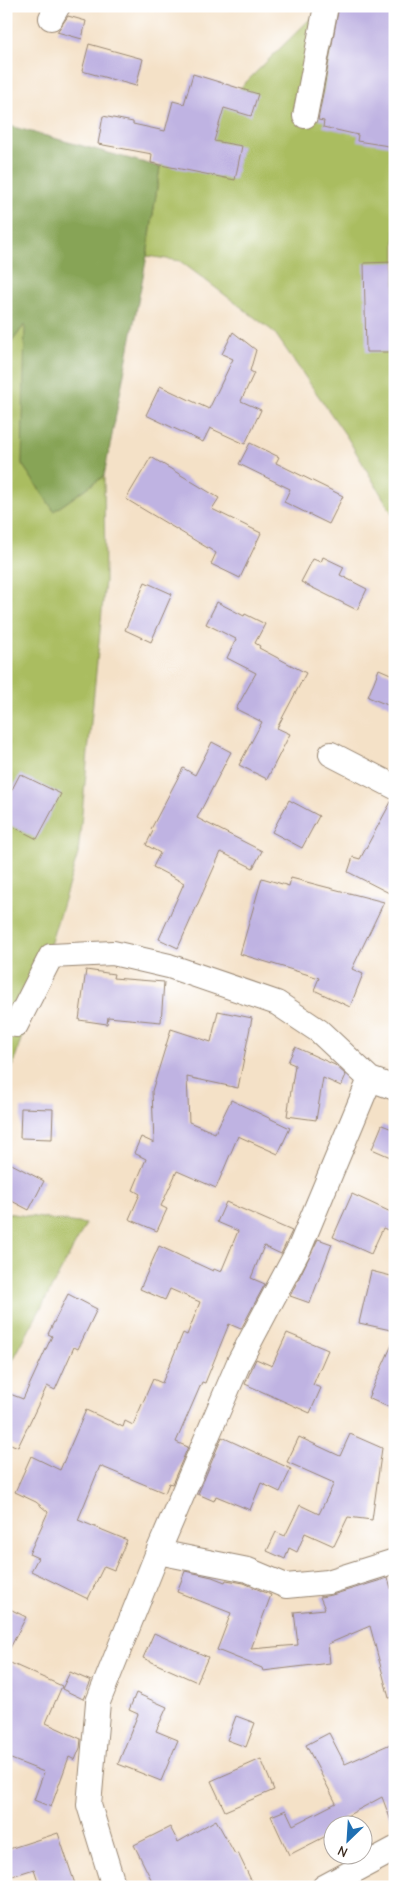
<svg xmlns="http://www.w3.org/2000/svg" width="401" height="1893" font-family="'Comic Neue',sans-serif">
	<style>
		.green { fill: #aabd61; stroke: #727440 }
		.forest { fill: #87a457; stroke: #61673a }
		.building { fill: #bfb3e2 }
		.lines { fill: none; stroke-linecap: round; stroke-linejoin: round }
		.minor-casing { stroke: #988672; stroke-width: 26 }
		.minor { stroke: #fff; stroke-width: 24 }
	</style>
	<rect width="100%" height="100%" fill="#fff"/>
	<filter id="ink" filterUnits="userSpaceOnUse"><feTurbulence type="fractalNoise" baseFrequency=".02" numOctaves="2"/><feDisplacementMap in="SourceGraphic" scale="10" xChannelSelector="R" yChannelSelector="G"/><feConvolveMatrix kernelMatrix="1 2 1 2 8 2 1 2 1" color-interpolation-filters="sRGB"/></filter>
	<filter id="wash" filterUnits="userSpaceOnUse"><feTurbulence type="fractalNoise" baseFrequency=".0096" numOctaves="4" result="noise"/><feDisplacementMap in="SourceGraphic" scale="20" xChannelSelector="R" yChannelSelector="G"/><feGaussianBlur stdDeviation="1.12" result="paint"/><feColorMatrix in="noise" values="0 0 0 0 0 0 0 0 0 0 0 0 0 0 0 0 0 1.4 0 .05"/><feComposite in="paint" operator="in"/></filter>
	<g filter="url(#wash)">
		<rect width="100%" height="100%" fill="#f4e1c7"/>
		<!-- green -->
		<path class="green" d="M323 6H395V518L347 437 274 332 180 261 147 256 160 167Z
			M26 323 22 464 54 511 104 476 105 581 78 854 6 1088V350Z
			M6 1213 86 1224 6 1373Z"/>
		<!-- forest -->
		<path class="forest" d="M6 125 160 167 147 256 104 476 54 511 22 464 25 324 6 350Z"/>
		<g id="blocks">
			<!-- building -->
			<path class="building" d="M339 6H374L395 11V147L357 141 358 135 323 127 324 121 318 120Z
				M68 16 86 21 82 39 57 32Z
				M89 44 143 59 136 86 82 71Z
				M193 74 258 94 251 116 224 108 214 141 242 146 235 180 151 163 152 154 98 144 103 116 133 122V124L165 131 173 101 184 104Z
				M395 262 394 352H366L364 263Z
				M233 332 256 350 250 371 254 373 241 401 261 410 245 444 210 428 203 442 146 415 160 386 209 409 233 359 222 354Z
				M250 443 279 457 276 463 343 496 329 524 284 502 290 489 239 464Z
				M151 457 219 498 212 509 261 533 240 578 211 564 216 553 126 499Z
				M323 557 344 567 340 575 367 589 357 610 301 582 313 559 321 562Z
				M145 582 172 594 151 642 125 630Z
				M217 602 244 616 245 614 265 624 255 643 260 646 259 648 306 673 277 728 290 734 267 779 239 765 262 722 236 709 256 673 227 658 236 639 206 624Z
				M379 669 395 676V708L368 697Z
				M212 742 231 752 197 818 262 851 253 868 221 852 178 948 159 939 184 883 153 867 160 853 146 845 153 831 151 829 183 768 195 775Z
				M20 774 61 794 37 839 6 823V801Z
				M289 800 319 816 302 848 272 832Z
				M392 800 395 801V896L348 872 353 857 360 859Z
				M262 878 289 886 291 878 384 902 352 969 363 974 350 1007 314 990 319 978 240 954Z
				M86 970 114 974 113 978 164 982 161 1022 108 1017 107 1024 79 1020Z
				M218 1011 252 1018 238 1088 187 1077 189 1122 215 1133 231 1100 290 1128 278 1154 238 1136 216 1188 177 1171 161 1206 167 1209 157 1231 129 1219 140 1194 133 1190 146 1159 134 1153 141 1137 154 1143 152 1091 171 1029 211 1042Z
				M295 1047 335 1065 346 1075 341 1086 323 1078 316 1120 287 1116 295 1065 288 1062Z
				M21 1108 53 1109 52 1139 20 1138Z
				M382 1125 395 1130V1159L372 1149Z
				M6 1161 44 1181 29 1210 6 1198Z
				M352 1194 395 1214V1233L383 1228 371 1254 333 1237Z
				M226 1202 292 1231 281 1254 264 1246 251 1278 265 1284 241 1329 229 1324 205 1383 202 1382 176 1442 188 1447 172 1484 169 1483 165 1493 100 1466 78 1520 127 1540 114 1570 104 1566 88 1599 31 1571 38 1558 29 1554 48 1512 36 1502 15 1492 31 1456 60 1470 86 1410 123 1427 125 1421 133 1425 153 1379 162 1383 183 1333 187 1335 200 1302 170 1289 165 1300 140 1289 159 1246 213 1271 214 1269 221 1272 238 1231 217 1222Z
				M318 1239 332 1244 310 1303 290 1296Z
				M371 1271 395 1277V1331L359 1323Z
				M68 1294 97 1309 78 1349 74 1347 55 1390 47 1386 18 1447 6 1442 9 1430 6 1429V1402L10 1394 23 1399 52 1336 48 1334Z
				M287 1333 328 1350 313 1385 321 1388 310 1413 245 1384 256 1359 272 1366Z
				M395 1338V1410L368 1398Z
				M350 1434 382 1448 372 1520 348 1517 334 1546 305 1533 297 1552 289 1548 285 1559 267 1551 276 1532 285 1536 300 1505 319 1514 334 1483 287 1462 299 1437 340 1456Z
				M222 1437 291 1469 280 1492 261 1483 250 1510 216 1496 214 1501 198 1494Z
				M185 1571 212 1577 225 1582 226 1580 244 1583 271 1595 251 1649 298 1645 294 1612 325 1609 320 1597 332 1595 388 1578 395 1601V1697L389 1698 370 1626 328 1644 330 1663 263 1671 262 1668 217 1650 231 1613 177 1592Z
				M6 1607 26 1617 6 1656Z
				M154 1633 208 1657 197 1682 143 1658Z
				M6 1661 62 1686 46 1723 81 1739 80 1748 75 1760 69 1757 51 1807 34 1800 44 1772 6 1757Z
				M70 1672 91 1681 83 1699 62 1689Z
				M136 1693 167 1707 156 1731 178 1740 161 1781 118 1764 138 1714 129 1710Z
				M236 1716 255 1723 246 1747 227 1740Z
				M329 1733 345 1764 395 1742V1826H393L382 1797 343 1818 347 1825 334 1826V1832L289 1855 271 1816 286 1810 293 1825 336 1803 306 1745Z
				M261 1759 274 1790 225 1811 211 1781Z
				M216 1820 235 1854 238 1853 251 1880 238 1887H155L134 1845 170 1827 178 1842Z
				M58 1833 76 1887H40L34 1869 6 1878V1850Z"/>
		</g>
	</g>
	<g filter="url(#ink)">
		<use href="#blocks" fill-opacity="0" stroke="#988672" stroke-width="1"/>
		<g class="lines">
			<defs>
				<path id="minor" d="M51 18 58 6
					M305 116 326 6
					M331 754 395 787
					M16 1025 51 956 113 953 169 966 277 1003 319 1031 370 1079
					M158 1552 248 1570 286 1586 328 1582 395 1561
					M114 1887 89 1805 98 1702 158 1552 239 1362 300 1247 370 1079 395 1088
					M324 1887 395 1849"/>
			</defs>
			<!-- minor casing -->
			<use href="#minor" class="minor-casing"/>
			<!-- minor -->
			<use href="#minor" class="minor"/>
		</g>
	</g>
	<!-- margin -->
	<rect width="401" height="1893" fill="none" stroke="#fff" stroke-width="25"/>
	<!-- north arrow -->
	<g transform="translate(348 1840) rotate(205)"><circle r="24" fill="#ffffff" stroke="#b1aaa5"/>
	<path d="M0-4L9 19L0 12L-9 19Z" fill="#1f6fb2"/>
	<text y="-8" font-size="14" font-weight="bold" text-anchor="middle" fill="#3b2a1e">N</text>
	</g>
</svg>
